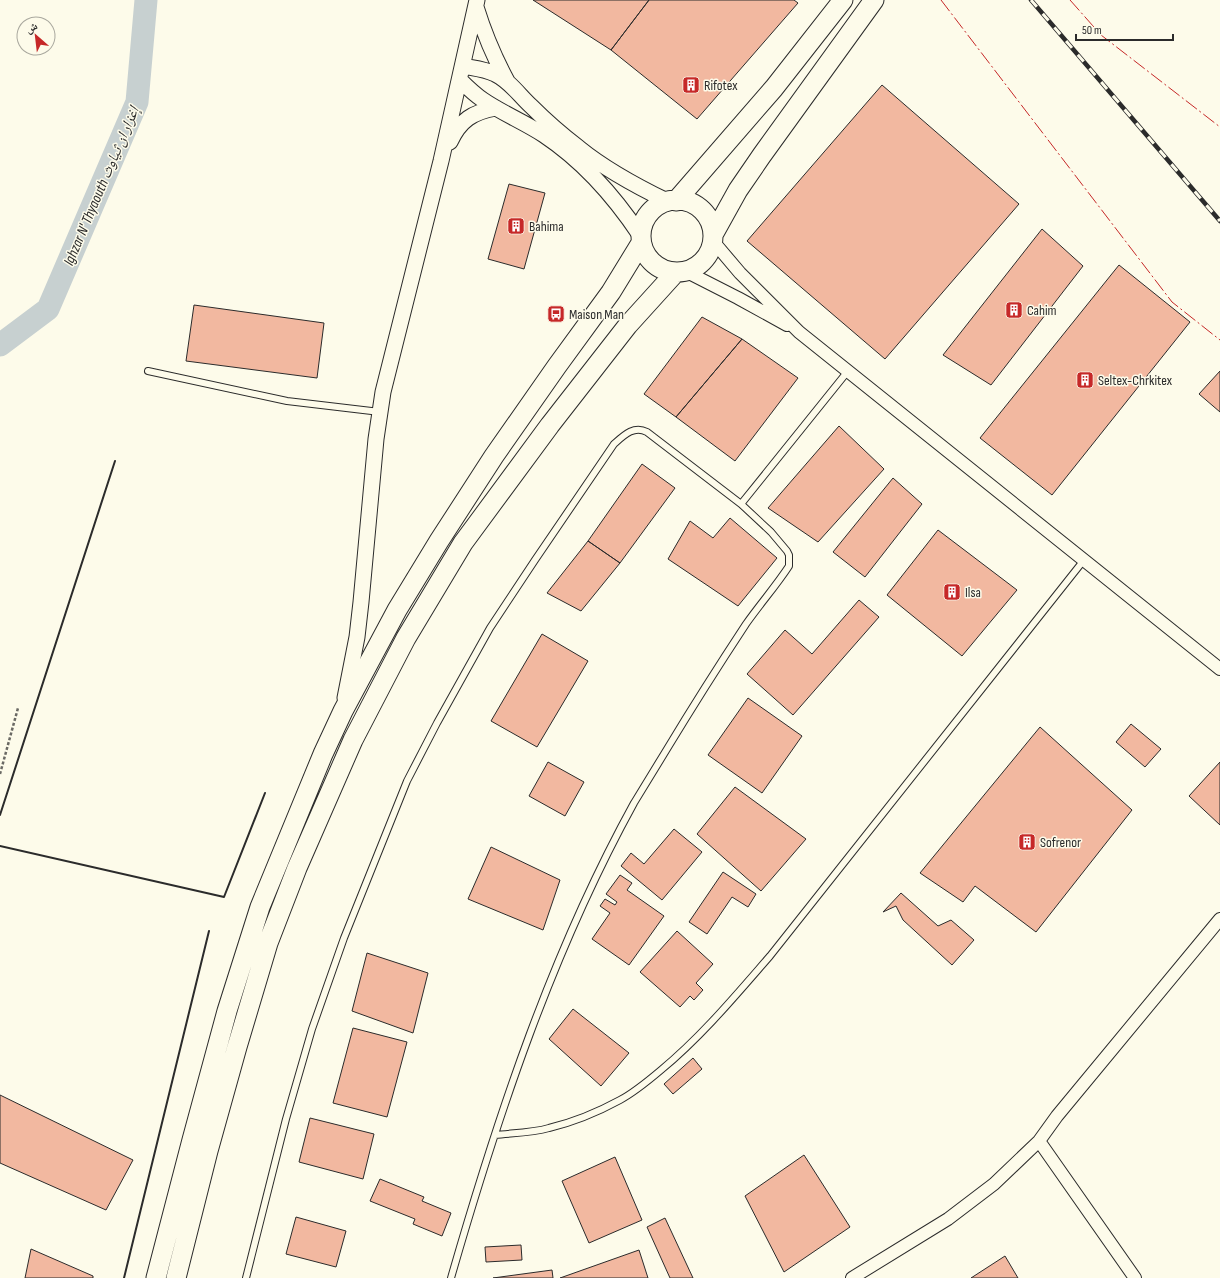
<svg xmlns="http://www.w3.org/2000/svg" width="1220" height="1278" font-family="'Sofia Sans Condensed','Noto Naskh Arabic',sans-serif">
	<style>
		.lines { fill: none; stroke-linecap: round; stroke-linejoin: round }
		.river { stroke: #c7d0d0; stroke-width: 23 }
		.building { fill: #f2b8a0; stroke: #2b2b2b }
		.service-casing { stroke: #2b2b2b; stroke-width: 8 }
		.minor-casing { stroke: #2b2b2b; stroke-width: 14 }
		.tertiary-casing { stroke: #2b2b2b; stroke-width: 17 }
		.trunk-casing { stroke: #2b2b2b; stroke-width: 21 }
		.path { stroke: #6a6964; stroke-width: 2.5; stroke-dasharray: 3 2; stroke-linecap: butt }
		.service { stroke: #fdfbea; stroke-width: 6 }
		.minor { stroke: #fdfbea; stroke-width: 12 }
		.tertiary { stroke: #fdfbea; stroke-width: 15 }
		.trunk { stroke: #fdfbea; stroke-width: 19 }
		.rail-casing { stroke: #2b2b2b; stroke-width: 4.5 }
		.rail { stroke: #fdfbea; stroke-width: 3; stroke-dasharray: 9; stroke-linecap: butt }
		.wall { stroke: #2b2b2b; stroke-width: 2 }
		.power { stroke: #c62828; stroke-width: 1; stroke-dasharray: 14 3 2 3; stroke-linecap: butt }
		.labels { text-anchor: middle; stroke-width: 3; stroke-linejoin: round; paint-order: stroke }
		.poi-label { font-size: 14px; fill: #2b2b2b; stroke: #fdfbea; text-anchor: start }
		.water-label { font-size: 15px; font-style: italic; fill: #2b2b2b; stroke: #fdfbea }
	</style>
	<rect width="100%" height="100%" fill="#fdfbea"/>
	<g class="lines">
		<!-- river -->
		<path class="river" d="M0 345 48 309 137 102 146 0"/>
	</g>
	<!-- building -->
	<path class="building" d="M533 0H649L611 50Z
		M649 0H794L798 3 697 119 611 50Z
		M882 85 1019 204 885 359 747 241Z
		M509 184 545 193 524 269 488 259Z
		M1042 229 1083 266 991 385 943 355Z
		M1119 265 1190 322 1052 495 980 438Z
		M194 305 324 323 317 378 186 361Z
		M702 317 742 339 676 417 644 394Z
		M742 339 798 378 735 461 676 417Z
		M1220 371V412L1199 394Z
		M839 426 884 469 818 542 768 508Z
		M642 464 675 488 620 563 588 541Z
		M893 478 922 504 865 577 833 552Z
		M730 518 777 558 738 606 668 559 690 521 713 538Z
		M938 530 1017 590 962 656 887 595Z
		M588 541 620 563 581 611 547 593Z
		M859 600 879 617 793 715 747 674 785 630 812 654Z
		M542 634 588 661 537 747 491 721Z
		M748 698 802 736 762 793 708 755Z
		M1131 724 1161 749 1145 767 1116 742Z
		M1040 727 1132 810 1036 932 975 886 963 902 920 873Z
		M548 762 584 782 565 816 529 796Z
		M1220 762V825L1189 796Z
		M735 787 806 839 761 891 697 834Z
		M674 829 702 852 662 900 621 866 631 853 644 864Z
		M491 847 560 880 543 930 468 899Z
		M723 872 756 894 748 907 732 897 707 934 689 922Z
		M620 875 632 883 627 890 664 916 629 965 592 939 610 913 600 906 605 899 615 905 617 902 606 894Z
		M901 893 938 926 951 920 974 940 952 965 903 920 896 906 883 912Z
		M677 931 713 964 696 983 703 990 694 1000 690 996 680 1007 640 972Z
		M367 953 428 973 413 1033 352 1011Z
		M573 1009 629 1053 601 1086 549 1039Z
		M353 1028 407 1042 387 1117 333 1103Z
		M693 1058 702 1069 673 1094 664 1084Z
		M0 1095 133 1160 106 1210 0 1163Z
		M310 1118 374 1134 363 1179 299 1162Z
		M804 1155 850 1227 784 1272 745 1196Z
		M615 1157 642 1220 589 1243 562 1181Z
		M380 1179 424 1197 422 1201 451 1213 442 1236 413 1224 415 1219 370 1201Z
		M296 1217 346 1231 336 1267 286 1254Z
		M665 1218 693 1278H670L647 1227Z
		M521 1245 522 1260 486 1262 485 1247Z
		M31 1249 93 1276V1278H25Z
		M639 1250 648 1278H560Z
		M1005 1256 1018 1278H971Z
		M552 1270 553 1278H493Z"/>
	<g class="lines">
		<defs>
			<path id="service" d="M148 371 287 401 380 412
				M741 504 848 371
				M495 1135C513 1133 532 1133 549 1128 574 1122 598 1112 620 1100 635 1092 648 1081 661 1070 702 1036 736 995 770 956L1084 560
				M246 1278 286 1119 312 1029 344 938 407 781 437 723 490 628 535 560 614 444C624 435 634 425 647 432L741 504 771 532 787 551 789 555V566C776 586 760 604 746 624 719 665 693 706 667 749 656 767 645 785 634 803 552 952 498 1115 451 1278"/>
			<path id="minor" d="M712 240 740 273 799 332 1220 669
				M685 271 738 298 787 325
				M1039 1141 1135 1278
				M852 1278 948 1219 994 1184 1039 1141 1057 1116 1220 919"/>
			<path id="tertiary" d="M476 7C484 33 494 57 507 81
				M463 66C473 68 485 69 495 74 510 81 519 95 531 106 546 121 562 135 579 148 606 170 636 186 667 201
				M460 80C467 87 474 94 483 100 502 113 524 122 544 135 583 161 614 196 640 235
				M450 142C460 120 473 112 496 108
				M345 698 357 637 361 602 376 439 383 392 441 161 477 0"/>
			<path id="trunk" d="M641 236a36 36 0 1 1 72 0a36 36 0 1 1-72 0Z
				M676 201 774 88 843 0
				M713 235 738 190 762 155 874 0
				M156 1278 192 1140 227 1011 260 907 323 754 343 711 397 610 439 541 494 456 557 366 611 292 641 243
				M176 1278 208 1151 237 1047 268 943 297 868 353 740 406 638 463 543 550 425 628 325 676 272"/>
		</defs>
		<!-- service casing -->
		<use href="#service" class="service-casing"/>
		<!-- minor casing -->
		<use href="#minor" class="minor-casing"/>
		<!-- tertiary casing -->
		<use href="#tertiary" class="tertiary-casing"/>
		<!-- trunk casing -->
		<use href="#trunk" class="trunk-casing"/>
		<!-- path -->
		<path class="path" d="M0 774 18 708"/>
		<!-- service -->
		<use href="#service" class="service"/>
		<!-- minor -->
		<use href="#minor" class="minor"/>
		<!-- tertiary -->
		<use href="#tertiary" class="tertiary"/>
		<!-- trunk -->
		<use href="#trunk" class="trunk"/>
		<defs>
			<path id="rail" d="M1031 0 1220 221"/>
		</defs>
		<!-- rail casing -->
		<use href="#rail" class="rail-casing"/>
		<!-- rail -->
		<use href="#rail" class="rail"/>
		<!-- wall -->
		<path class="wall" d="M0 815 115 461
			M0 846 224 897 265 793
			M124 1278 209 931"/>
		<!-- power -->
		<path class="power" d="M941 0 1172 302 1220 340
			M1070 0 1101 35 1220 127"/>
	</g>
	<!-- icons -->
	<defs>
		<symbol id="building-square" viewBox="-11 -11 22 22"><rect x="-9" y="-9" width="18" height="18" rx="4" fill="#c62828" stroke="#fdfbea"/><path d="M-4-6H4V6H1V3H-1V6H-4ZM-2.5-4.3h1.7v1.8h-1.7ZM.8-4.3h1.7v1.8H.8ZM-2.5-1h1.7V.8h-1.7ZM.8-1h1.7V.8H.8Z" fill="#fff"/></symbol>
		<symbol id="bus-square" viewBox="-11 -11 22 22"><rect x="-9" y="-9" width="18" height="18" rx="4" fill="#c62828" stroke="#fdfbea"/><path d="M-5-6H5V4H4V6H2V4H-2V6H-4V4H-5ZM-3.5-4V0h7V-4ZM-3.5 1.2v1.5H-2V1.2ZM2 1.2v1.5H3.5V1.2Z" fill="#fff"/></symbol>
	</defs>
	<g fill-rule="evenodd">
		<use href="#building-square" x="681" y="75" width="20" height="20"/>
		<use href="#building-square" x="506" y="216" width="20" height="20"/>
		<use href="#building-square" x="1004" y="300" width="20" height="20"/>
		<use href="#bus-square" x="546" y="304" width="20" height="20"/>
		<use href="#building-square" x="1075" y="370" width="20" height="20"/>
		<use href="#building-square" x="942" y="582" width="20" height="20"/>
		<use href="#building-square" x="1017" y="832" width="20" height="20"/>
	</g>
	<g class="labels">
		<!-- poi labels -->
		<g class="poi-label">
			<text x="704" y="90">Rifotex</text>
			<text x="529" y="231">Bahima</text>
			<text x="1027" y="315">Cahim</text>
			<text x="569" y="319">Maison Man</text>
			<text x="1098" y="385">Seltex-Chrkitex</text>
			<text x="965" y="597">Ilsa</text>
			<text x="1040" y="847">Sofrenor</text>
		</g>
		<!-- water labels -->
		<g class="water-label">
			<text transform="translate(101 186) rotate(-67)" y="5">Ighzar N' Thyaouth إغزار ان ثياوث</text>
		</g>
	</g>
	<!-- north arrow -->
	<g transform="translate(36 36) rotate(332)"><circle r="19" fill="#fdfbea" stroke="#a9a89e"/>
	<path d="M0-3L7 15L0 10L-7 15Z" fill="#c62828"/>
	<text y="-6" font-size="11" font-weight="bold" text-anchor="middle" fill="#2b2b2b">ش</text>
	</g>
	<!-- scale -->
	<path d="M1076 34v6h97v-6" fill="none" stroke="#2b2b2b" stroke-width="2"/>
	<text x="1082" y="34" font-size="12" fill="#2b2b2b" stroke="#fdfbea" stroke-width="3" paint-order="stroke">50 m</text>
</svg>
